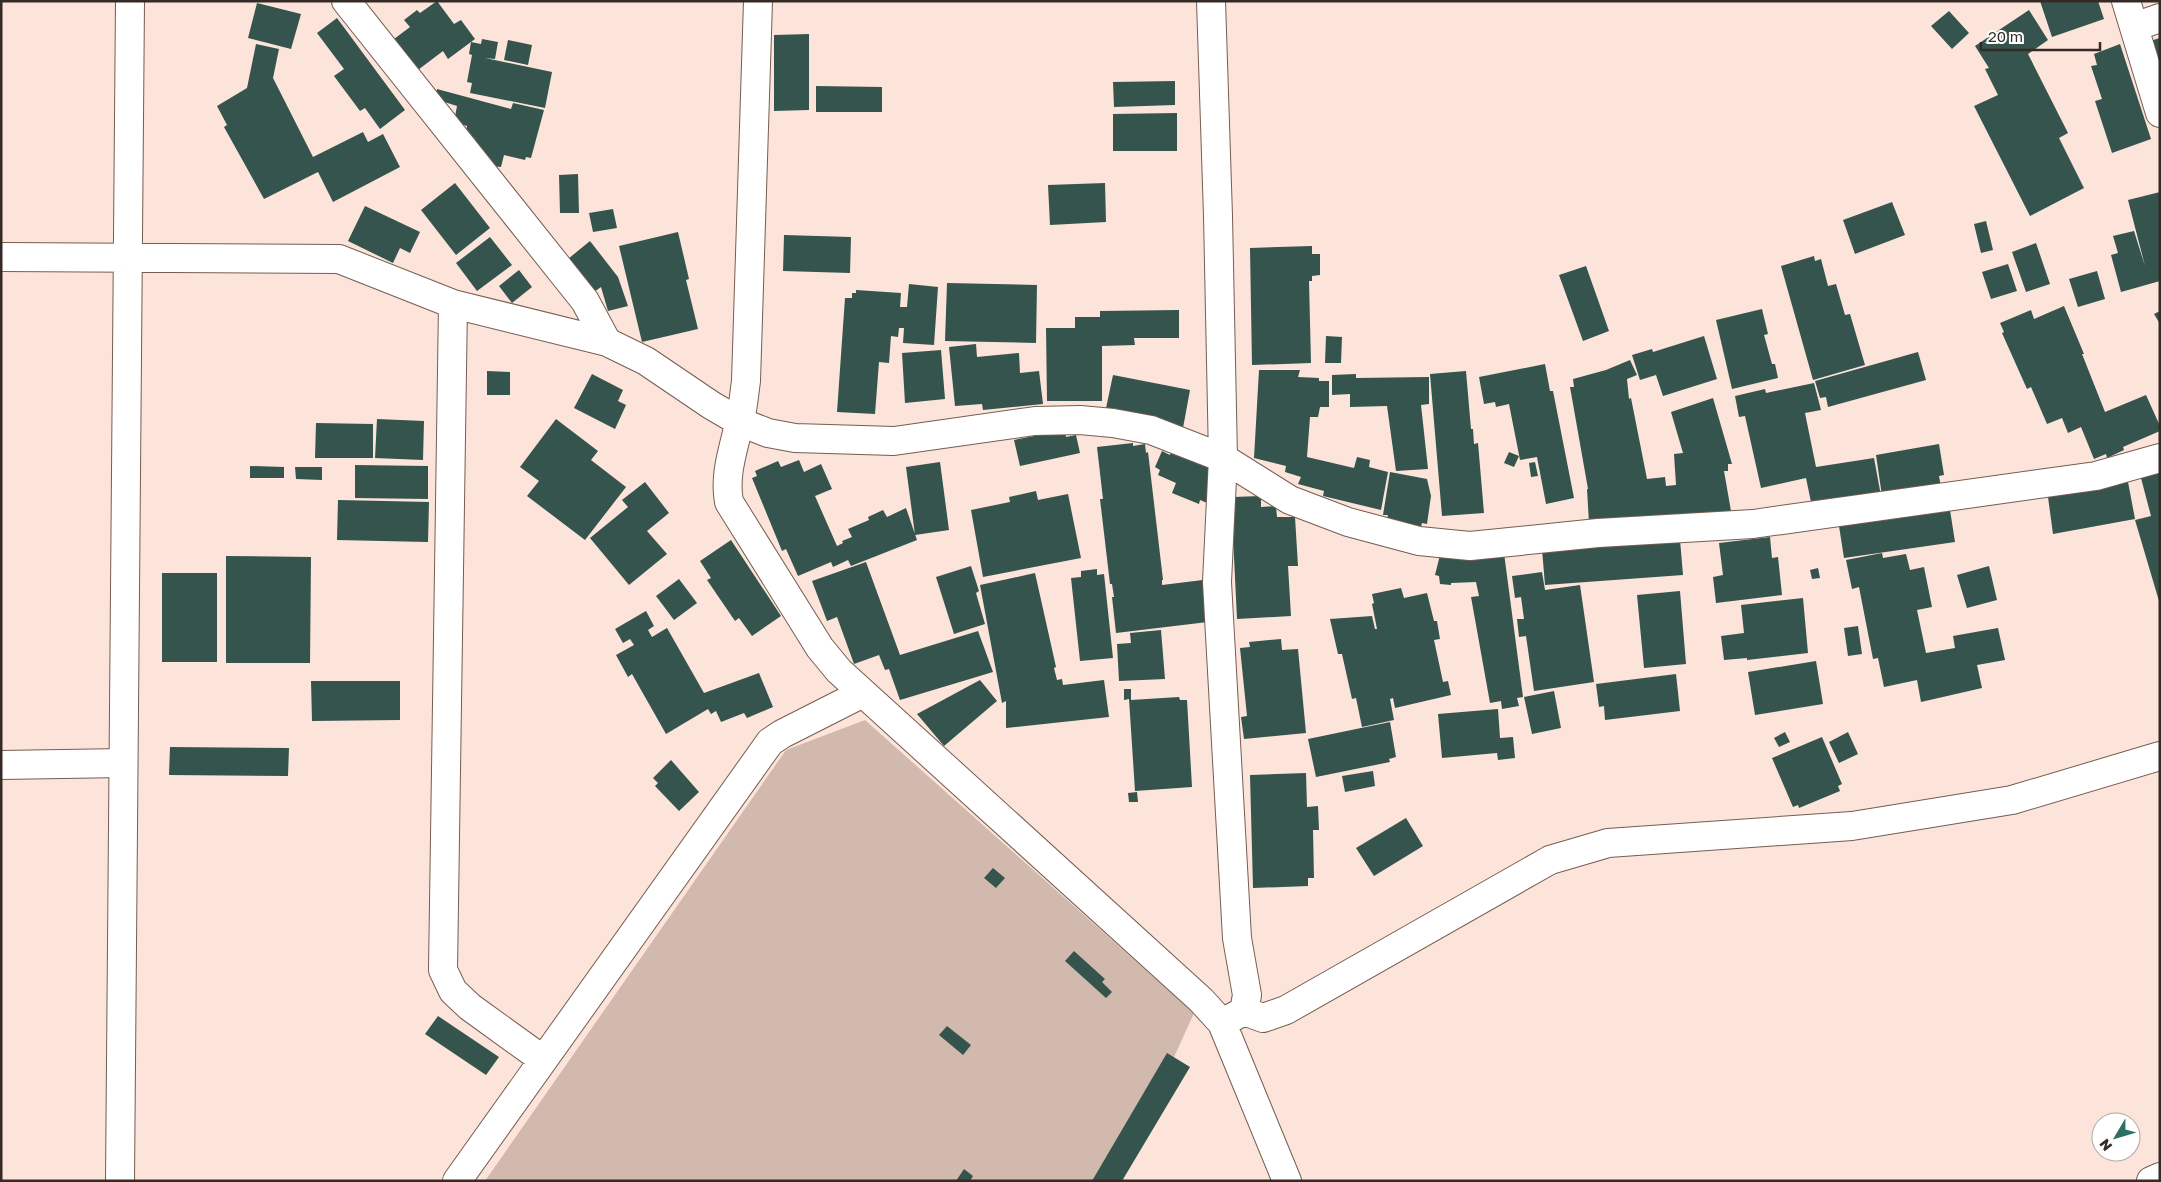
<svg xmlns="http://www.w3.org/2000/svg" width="2161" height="1182" font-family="'Golos Text',sans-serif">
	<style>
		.green { fill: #d1b9ae }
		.building { fill: #34544d }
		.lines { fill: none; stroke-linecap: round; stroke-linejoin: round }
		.minor-casing { stroke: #755d51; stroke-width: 30 }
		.minor { stroke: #fff; stroke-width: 28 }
	</style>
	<rect width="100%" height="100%" fill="#fce4da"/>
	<!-- green -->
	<path class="green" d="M865 720 1194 1013 1118 1181H485L786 750Z"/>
	<!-- building -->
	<path class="building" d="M437 1 454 24 461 20 475 39 448 59 443 51 414 73 390 42 410 27 404 20 417 10 420 13Z
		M2040 1H2098L2104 19 2052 37Z
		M257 3 301 14 291 49 248 38Z
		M2029 10 2048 40 2028 54 2068 133 2059 138 2084 188 2030 216 1974 106 1998 95 1985 69 1989 68 1975 46Z
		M1949 11 1969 33 1952 49 1931 26Z
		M337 18 405 110 380 129 365 108 360 111 334 76 344 69 317 33Z
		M809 34V110L774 111V35Z
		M2160 38V97L2150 41Z
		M482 39 498 42 495 59 485 58 552 72 545 108 470 93 472 83 467 82 472 55 469 54 471 42 481 44Z
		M508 40 532 45 528 65 504 60Z
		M256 44 279 49 273 78 313 157 363 132 368 142 383 134 400 167 333 202 318 172 264 199 224 127 227 125 217 106 247 88Z
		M2120 44 2151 139 2112 153 2095 101 2102 99 2091 66 2097 65 2094 54Z
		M1175 81V105L1114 107 1113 82Z
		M816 86 882 87V112H816Z
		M437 89 511 109 513 103 544 110 531 158 526 157 525 160 504 155 501 167 489 166 473 147 475 138 465 136 467 126 454 122 457 106 435 99Z
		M1177 113V151H1113V114Z
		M578 174 579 213H560L559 175Z
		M455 183 490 228 456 255 421 210Z
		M1105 183 1106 222 1050 225 1048 185Z
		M2160 192V281L2121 292 2111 255 2118 253 2113 236 2134 231 2145 266 2128 200Z
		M1892 202 1905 235 1855 254 1843 220Z
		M365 206 420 232 410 253 400 248 393 263 348 241Z
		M613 209 617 228 593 232 589 213Z
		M1986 221 1993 250 1981 253 1974 224Z
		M678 232 689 279 686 280 698 329 642 342 619 246Z
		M784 235 851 237 850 273 783 271Z
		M490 237 512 265 477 291 456 263Z
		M590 241 618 277 628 306 608 311 601 287 594 292 568 259Z
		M2036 243 2050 284 2026 292 2012 252Z
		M1312 246V254H1320V275L1312 276V281H1309L1311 363 1252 365 1250 248Z
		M1814 256 1815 261 1821 259 1828 286 1836 284 1845 315 1850 314 1865 365 1813 380 1781 266Z
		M2008 264 2017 291 1991 299 1982 272Z
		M1586 266 1609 331 1583 341 1559 275Z
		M519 270 532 287 512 303 499 286Z
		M2097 271 2105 299 2078 307 2069 279Z
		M947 283 1037 285 1036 343 945 341Z
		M909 284 938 287 934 345 903 343 904 328H899L898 337 891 336 889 363 879 362 875 414 837 412 845 298H852V293H856V290L901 293 900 307H907Z
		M2064 306 2084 354H2082L2105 412 2146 395 2160 426V431L2123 447 2124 450 2107 458 2106 454 2094 459 2081 427 2068 433 2062 418 2047 424 2031 387 2027 389 2002 333 2004 332 2000 323 2031 310 2034 319Z
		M1762 309 1768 334 1764 335 1772 364H1775L1778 378 1732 389 1716 320Z
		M1179 310V338H1134L1135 345 1102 346V401H1047L1046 328H1075V317H1100V311Z
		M2160 311V324L2154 314Z
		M1326 336 1342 337 1341 363H1325Z
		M1704 336 1717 379 1663 396 1656 375 1640 380 1632 355 1652 349 1653 352Z
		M976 344 977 357 1019 353 1020 373 1039 371 1043 404 983 410 982 404 955 406 949 347Z
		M941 350 945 399 905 403 902 353Z
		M1918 352 1926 380 1828 407 1826 397 1820 398 1815 381Z
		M1630 360 1637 375 1627 379 1629 399 1631 398 1647 479 1665 477 1666 486 1676 485 1674 454 1683 453 1671 412 1713 398 1732 464H1728V471H1724L1731 511 1668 519 1589 523 1587 489H1588L1570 387H1574L1573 379 1606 370Z
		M1545 364 1550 391H1553L1574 498 1546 504 1537 457 1520 460 1509 404 1496 407 1495 402 1484 404 1479 377Z
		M1259 370H1300L1298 377 1319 378V381H1329V407H1320L1318 417H1310L1307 457 1354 468 1357 457 1370 460 1369 467 1388 472 1381 510 1323 496 1324 491 1298 484 1301 477 1285 472 1286 466 1254 458Z
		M487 371 510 372V395H487Z
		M1466 371 1471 429H1473L1474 444 1478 443 1484 513 1442 516 1430 374Z
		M592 374 623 390 618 401 626 405 615 429 574 408Z
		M1356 374V378L1429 377V404L1421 405 1428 469 1396 471 1387 406 1350 407V394L1332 395V375Z
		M1113 375 1190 390 1183 428 1105 413Z
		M1814 383 1821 410 1805 413 1816 467 1874 458 1881 496 1819 505 1818 501 1811 502 1806 478 1761 488 1745 416 1739 417 1735 396 1765 389 1766 393Z
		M377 419 424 421 423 460 375 458Z
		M556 419 598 451 591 460 626 487 585 540 527 496 539 481 520 467Z
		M316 423 373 424V458H315Z
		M1065 430 1066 437 1076 435 1080 453 1020 466 1014 440Z
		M1133 443V446L1145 444 1146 453 1148 452 1163 580H1162V585L1211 579 1216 621 1116 633 1112 597H1114L1112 584H1110L1100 499H1103L1097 447Z
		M1939 444 1944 475 1939 476 1941 487 1882 496 1876 455Z
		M1172 449 1212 466 1208 476 1210 477 1212 505 1200 500 1199 504 1172 493 1176 483 1158 475 1160 470 1155 467 1162 451 1170 455Z
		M1509 452 1519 456 1514 467 1504 463Z
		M799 460 804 472 821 464 832 489 815 496 837 546 843 543 842 541 852 537 848 529 869 520 868 517 883 510 887 517 906 508 917 540 851 566 848 560 833 567 831 562 798 576 786 549 782 551 752 478 757 476 755 471 778 461 781 467Z
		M940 462 949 530 915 535 906 467Z
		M1535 462 1538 476 1531 477 1529 463Z
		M355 465 428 466V499L355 498Z
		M250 466 284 467V478H250Z
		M295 467H322V480L296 479Z
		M1390 472 1427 479 1431 496 1427 524 1422 523 1421 527 1386 521 1388 515H1383Z
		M2160 472V601H2159L2135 520 2151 516 2141 478Z
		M645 482 669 513 647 531 667 554 629 585 590 538 628 507 622 500Z
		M2128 482 2135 519 2053 534 2048 497Z
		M1036 491 1038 500 1068 494 1081 558 983 577 971 510 1010 502 1009 497Z
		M1261 496V507L1276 506 1277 517H1295L1298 566H1288L1291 616 1237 619 1232 516H1235L1233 497Z
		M338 500 429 502 428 542 337 540Z
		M1950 510 1955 542 1844 558 1839 526Z
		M1770 537 1772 558 1778 557 1782 595 1716 603 1713 577 1723 575 1719 543Z
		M731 540 781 616 752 636 739 618 735 621 707 580 711 578 700 561Z
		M1680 540 1683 575 1545 585 1542 549Z
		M1441 551 1504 553 1523 697 1517 698 1519 706 1502 709 1501 701 1490 703 1471 597 1479 596 1476 582 1451 583V585L1440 584 1439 576 1435 575Z
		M1882 553 1883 558 1906 554 1910 570 1924 567 1932 607 1917 610 1926 653 1955 648 1953 636 1998 628 2005 660 1977 665 1982 688 1921 702 1917 680 1884 687 1878 658 1873 659 1859 587 1852 589 1846 560Z
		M226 556 311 557 310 663H226Z
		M866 562 900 655 978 631 993 672 900 700 889 669 885 670 879 655 854 664 837 617 827 621 812 581Z
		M971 566 979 591 976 593 985 624 954 634 936 577Z
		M1989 566 1997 600 1967 608 1957 575Z
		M1818 568 1820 578 1812 579 1810 570Z
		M1097 569V575L1104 574 1113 658 1080 661 1071 578 1081 577V571Z
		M1542 572 1545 590 1580 585 1594 682 1534 691 1526 636 1519 637 1517 619H1524L1521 597 1515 598 1512 576Z
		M162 573H217V662H162Z
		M1035 573 1056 667 1054 668 1057 680 1062 679 1063 685 1104 680 1109 717 1006 728V701L1002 703 980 585Z
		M679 579 697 603 674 620 656 596Z
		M1401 588 1404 598 1427 593 1434 621H1437L1440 639 1434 640 1443 682 1448 681 1451 695 1395 708 1393 698 1390 699 1394 720 1362 727 1356 698 1352 699 1342 654H1338L1330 619 1372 616 1375 629H1377L1372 604 1374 603 1372 594Z
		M1680 591 1686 664 1644 668 1637 595Z
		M1803 598 1808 653 1747 660V658L1724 660 1721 636 1744 633 1741 605Z
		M646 611 654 626 648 630 652 637 667 628 704 693 759 673 773 707 747 718 744 713 721 722 716 711 711 714 708 709 666 734 632 674 628 677 616 655 634 645 630 639 623 643 615 629Z
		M1858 626 1862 654 1848 656 1844 628Z
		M1161 630 1165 679 1119 681 1117 644 1131 643 1130 633Z
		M1281 639 1282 650 1298 649 1306 733 1244 739 1241 717 1247 716 1240 648 1250 647 1249 642Z
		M1816 661 1823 704 1755 715 1748 672Z
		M1676 674 1680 711 1605 720 1604 706 1599 707 1596 684Z
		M980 680 997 701 944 746 917 714Z
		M311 681H400V720L312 721Z
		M1124 689H1131V700L1179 697 1180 700H1187L1192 787 1135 791 1129 699 1124 700Z
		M1554 691 1561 728 1532 734 1524 697Z
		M1498 709 1500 738 1513 737 1515 758 1498 760 1497 753 1442 758 1438 714Z
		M1390 722 1396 757 1389 759 1390 762 1316 777 1308 739Z
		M1785 732 1790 742 1779 747 1774 738Z
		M1848 732 1858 754 1839 763 1829 742Z
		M1822 737 1842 784 1838 786 1840 791 1799 808 1798 805 1793 807 1772 758Z
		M170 747 289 748 288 776 169 775Z
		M671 760 699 792 679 811 655 786 658 783 653 778Z
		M1373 771 1375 786 1345 792 1342 776Z
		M1306 773 1307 807 1318 806 1319 830H1313L1314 878H1308V886L1253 888 1250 775Z
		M1137 792 1138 802H1129L1128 793Z
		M1406 818 1423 846 1374 876 1356 848Z
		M993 868 1005 878 996 888 984 878Z
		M1074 951 1105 979 1102 982 1112 992 1106 998 1065 961Z
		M438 1016 499 1057 486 1075 425 1034Z
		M947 1026 971 1045 963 1055 939 1035Z
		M1167 1053 1190 1067 1122 1181H1092Z
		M964 1169 973 1176 970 1181H956Z"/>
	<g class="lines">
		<defs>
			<path id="minor" d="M346 1 585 301 607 342
				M758 1 746 381C744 395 743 410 739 424 733 451 724 475 729 502L820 648 839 671 1201 1000 1222 1023 1287 1181
				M1211 1 1218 216 1223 458 1217 582 1237 938 1247 995 1244 1011 1222 1023
				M2126 1 2160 113
				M2134 27 2160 18
				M1 257 339 259 453 304 607 342 646 361 711 405 740 422 768 433 795 438 894 441 1035 421 1080 420 1113 423 1151 430 1223 458 1290 500 1348 522 1419 541 1470 546 1598 533 1753 524 2096 476 2160 458
				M453 304 443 970 453 991 470 1007 542 1059
				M1 765 123 763
				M1244 1011 1263 1018 1286 1010 1550 860 1608 843 1852 826 2012 800 2160 756
				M120 1181 130 1
				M457 1181 770 742 782 734 861 694
				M2151 1181 2160 1177"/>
		</defs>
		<!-- minor casing -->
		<use href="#minor" class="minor-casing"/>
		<!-- minor -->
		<use href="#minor" class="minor"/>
	</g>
	<!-- border -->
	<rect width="2161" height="1182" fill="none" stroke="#352a25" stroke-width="5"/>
	<!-- north arrow -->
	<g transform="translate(2116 1137) rotate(232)"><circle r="24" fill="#ffffff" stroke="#aeaaa8"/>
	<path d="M0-4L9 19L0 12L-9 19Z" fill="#2d7164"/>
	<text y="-8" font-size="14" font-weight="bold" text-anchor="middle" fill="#352a25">N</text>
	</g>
	<!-- scale -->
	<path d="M1981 42v8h119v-8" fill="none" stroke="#352a25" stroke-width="2.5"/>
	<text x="1988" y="42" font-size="15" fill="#352a25" stroke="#ffffff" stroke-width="4" paint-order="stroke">20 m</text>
</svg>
